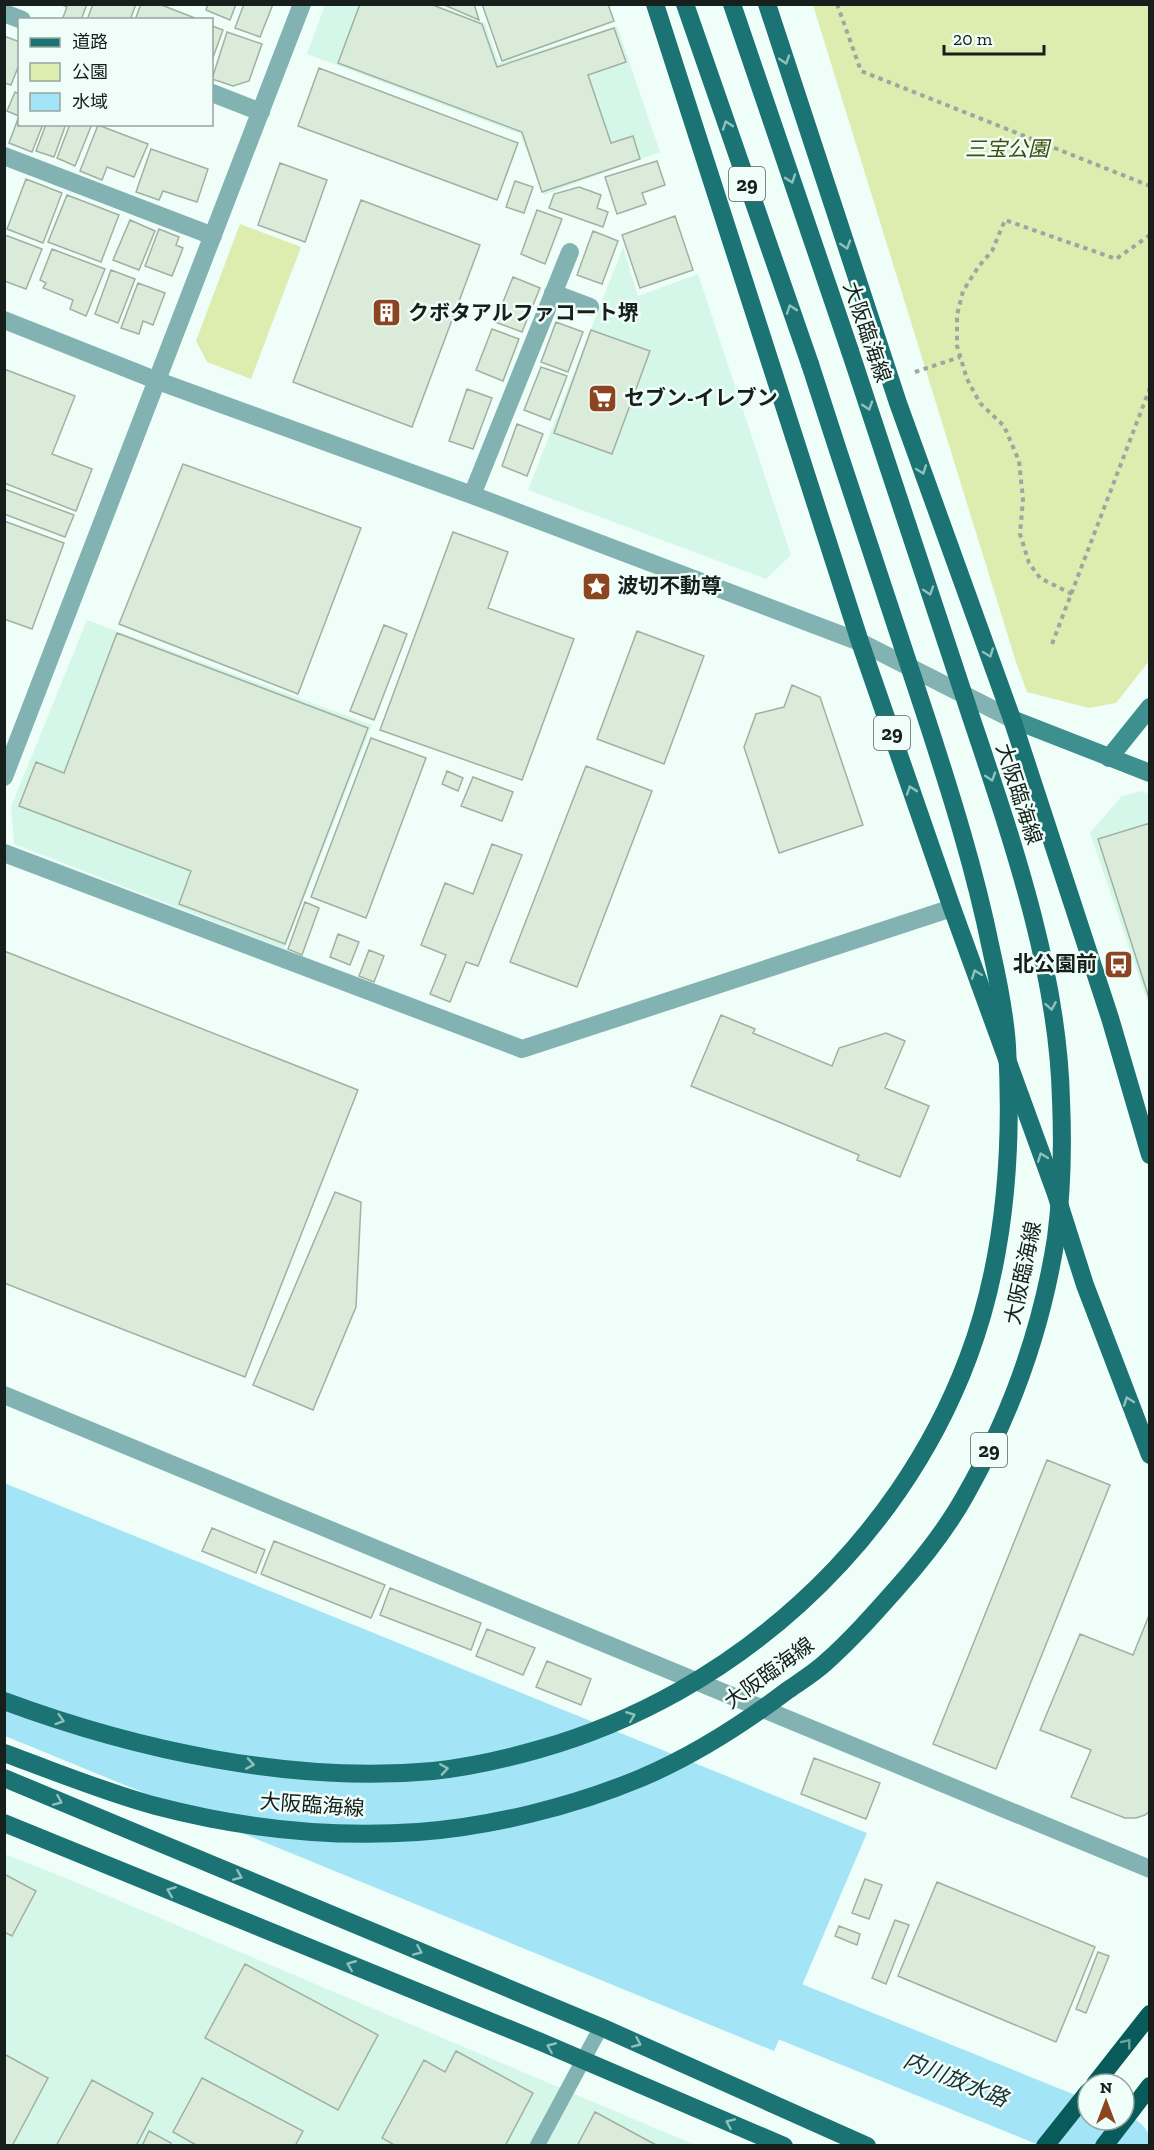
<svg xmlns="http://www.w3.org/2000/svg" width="1154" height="2150" font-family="'Zilla Slab','Noto Sans JP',serif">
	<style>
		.built { fill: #d5f7e9 }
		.green { fill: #dcedaf }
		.water { fill: #a4e4f7 }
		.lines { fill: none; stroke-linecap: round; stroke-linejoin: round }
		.river { stroke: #a4e4f7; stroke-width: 60 }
		.building { fill: #daebda; stroke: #a1b1a1; stroke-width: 1.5 }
		.path { stroke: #9ba7a2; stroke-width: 4; stroke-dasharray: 4.5 4.5; stroke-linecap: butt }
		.lane { stroke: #82b3b2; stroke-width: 15 }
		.street { stroke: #82b3b2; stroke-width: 18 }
		.secondary { stroke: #3e908f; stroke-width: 18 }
		.primary { stroke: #1b7473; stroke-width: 18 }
		.highway { stroke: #095a5a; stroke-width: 18 }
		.primary-bridge { stroke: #1b7473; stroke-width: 18 }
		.oneway { stroke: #90c0bc }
		.oneway2 { stroke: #70a4a1 }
		.labels { text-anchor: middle; stroke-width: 5; stroke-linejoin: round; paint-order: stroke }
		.shield { fill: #effef8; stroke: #57625e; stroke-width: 1.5 }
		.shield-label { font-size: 20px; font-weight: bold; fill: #161f1c }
		.park-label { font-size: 21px; font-style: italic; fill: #414d0b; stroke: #effef8 }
		.poi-label { font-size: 21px; font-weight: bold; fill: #161f1c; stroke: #effef8; text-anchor: start }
		.street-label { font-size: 21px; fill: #161f1c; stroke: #effef8 }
		.water-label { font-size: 22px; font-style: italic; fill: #1b3036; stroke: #effef8 }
	</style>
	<rect width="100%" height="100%" fill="#effef8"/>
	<!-- built -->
	<path class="built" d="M325 5H437L485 23 499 63 617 26 660 152 544 195 520 134 307 54Z
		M623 247 638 296 698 274 791 555 766 579 528 490Z
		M87 620 372 725 284 949 14 844 11 807Z
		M1142 791 1149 794V1006L1090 833 1122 796Z
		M4 1854 61 1876 695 2145H5Z"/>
	<!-- green -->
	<path class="green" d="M813 5H1149V661L1116 703 1089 708 1027 692 1016 662Z
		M240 224 301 247 251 379 207 362 196 341Z"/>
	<!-- water -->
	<path class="water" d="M4 1483 867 1833 774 2051 5 1736Z"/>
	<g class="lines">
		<!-- river -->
		<path class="river" d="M791 2012 1121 2146"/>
	</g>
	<!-- building -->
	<path class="building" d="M60 4H87L81 20H62L67 7Z
		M93 4H136L130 20H87Z
		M141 4H159L200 20H135Z
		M208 4H236L230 20 206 10Z
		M244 4H273L260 37 235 28Z
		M360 4H430L482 24 497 67 614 28 626 62 588 75 611 143 633 136 640 159 542 192 522 132 338 63Z
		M442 4H474L479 20Z
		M482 4H608L614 21 502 61Z
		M212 26 223 30 212 60Z
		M227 32 262 44 249 81 233 86 212 79Z
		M4 36 20 42V62L11 85 4 83Z
		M319 68 518 143 497 200 298 126Z
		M15 92 20 94V124H43L32 152 9 143 19 116 7 111Z
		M46 124H66L54 157 36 151Z
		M70 124H92L75 166 57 158Z
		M98 125 148 144 134 177 107 167 102 180 80 171Z
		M151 149 208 169 197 202 163 191 159 200 136 192Z
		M657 161 665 185 642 193 646 204 617 214 605 177Z
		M280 163 327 180 305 242 258 225Z
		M26 179 62 193 43 243 7 229Z
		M515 181 533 187 524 213 506 207Z
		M579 187 601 195 597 208 608 212 603 227 549 208 554 194Z
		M67 195 119 215 101 262 48 242Z
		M361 200 480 245 412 427 293 382Z
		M537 210 562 219 545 264 521 254Z
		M675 216 693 270 640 288 622 235Z
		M130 220 155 231 139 270 113 260Z
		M159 229 179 237 176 245 183 248 172 276 145 266Z
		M593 231 618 241 602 284 577 275Z
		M5 235 42 249 26 289 4 281Z
		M52 249 105 269 86 316 70 309 73 300 43 288 46 283 40 280Z
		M111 270 135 279 118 323 95 314Z
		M513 277 540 288 522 332 495 322Z
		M138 283 165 293 153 325 143 321 139 334 121 328Z
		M556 322 583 332 568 372 541 362Z
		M492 329 519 339 503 381 476 370Z
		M591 330 650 351 612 454 554 433Z
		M541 367 567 376 550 420 524 410Z
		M4 369 75 396 52 454 92 469 76 511 4 483Z
		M467 389 492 398 473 449 449 441Z
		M517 424 543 434 527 476 502 466Z
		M183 464 361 528 298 694 119 624Z
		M4 489 74 515 65 537 4 514Z
		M4 521 64 543 32 629 4 619Z
		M453 532 508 552 488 608 574 639 522 780 380 730Z
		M590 580 602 584 598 594 586 590Z
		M384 625 407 634 374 720 350 711Z
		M637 631 704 656 664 764 597 739Z
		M117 633 368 728 285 944 179 904 191 871 19 806 36 762 64 773Z
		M792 685 820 697 863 825 779 853 744 747 756 714 784 707Z
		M371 738 426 758 366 918 311 897Z
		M586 766 652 791 577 987 510 962Z
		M447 771 463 778 458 791 442 784Z
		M473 777 513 792 502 821 461 806Z
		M1150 823V1001L1098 839Z
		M492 844 522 855 478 966 466 962 450 1002 430 994 446 955 421 945 445 883 473 894Z
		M305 902 319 908 302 955 288 949Z
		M338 934 359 942 350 965 330 957Z
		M369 950 384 956 374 982 359 976Z
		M4 951 358 1090 245 1377 4 1283Z
		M721 1015 755 1029 753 1033 832 1066 839 1048 886 1033 905 1041 885 1088 929 1106 900 1177 857 1160 859 1155 691 1086Z
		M335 1192 361 1202 356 1307 313 1410 253 1385Z
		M1047 1460 1110 1485 996 1769 933 1744Z
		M212 1528 265 1550 256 1573 202 1551Z
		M274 1541 385 1585 371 1618 261 1574Z
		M390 1588 481 1623 471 1650 380 1615Z
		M1150 1613V1811L1145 1815 1136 1818H1125L1071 1797 1091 1750 1040 1730 1080 1634 1133 1655Z
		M487 1629 535 1648 523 1675 476 1656Z
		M547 1661 591 1679 581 1705 536 1687Z
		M814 1758 880 1783 866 1819 801 1794Z
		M4 1874 36 1891 12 1936 4 1932Z
		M865 1879 882 1885 869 1919 852 1913Z
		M937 1882 1095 1947 1056 2042 898 1976Z
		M895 1920 909 1925 886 1984 872 1978Z
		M839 1926 860 1934 857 1945 835 1936Z
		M1098 1952 1109 1956 1086 2013 1076 2009Z
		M245 1964 378 2035 338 2110 205 2038Z
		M456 2051 533 2093 505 2146H396L382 2138 424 2060 445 2072Z
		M4 2054 48 2078 12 2146H4Z
		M202 2078 303 2131 295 2146H198L173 2132Z
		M92 2080 153 2113 136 2146H56Z
		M595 2112 658 2146H577Z
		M149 2131 171 2143 170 2146H142Z"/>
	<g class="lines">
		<!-- path -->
		<path class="path" d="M837 4 861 71 1150 186
			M915 372 960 357
			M1072 594 1040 578 1029 563 1020 534 1023 499 1019 461 1004 426 980 403 967 379 957 346V315L963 291 979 266 992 251 1005 220 1116 259 1150 235
			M1052 644 1150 388"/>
		<!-- lane -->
		<path class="lane" d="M537 2146 601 2027"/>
		<!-- street -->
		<path class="street" d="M4 13 22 20
			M212 93 261 112
			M4 156 213 236
			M553 293 590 307
			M4 320 158 381 472 495 860 642 1012 719
			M472 495 570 252
			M4 777 302 4
			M4 853 522 1049 952 908
			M4 1395 1150 1869"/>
		<!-- secondary -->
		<path class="secondary" d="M1012 719 1150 773
			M1109 758 1150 707"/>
		<!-- primary -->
		<path class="primary" d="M655 4 860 642 952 908 1056 1194 1085 1285 1150 1455
			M685 4 810 364
			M732 4 850 351
			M767 4 898 403 1012 719 1110 1018 1150 1155
			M4 1778 601 2027 867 2146
			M4 1823 541 2042 784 2146"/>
		<!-- highway -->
		<path class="highway" d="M1095 2084 1150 2014
			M1124 2120 1150 2086
			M1045 2146 1088 2092
			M1104 2146 1124 2120"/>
		<!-- primary-bridge -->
		<path class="primary-bridge" d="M4 1701C136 1750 292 1784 433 1771 469 1767 505 1759 540 1749 733 1694 897 1547 968 1358 1005 1260 1013 1150 1007 1046 1005 1013 998 980 991 949 975 870 951 794 926 717 887 600 848 482 810 364
			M4 1753C54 1771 104 1792 156 1806 240 1828 331 1838 418 1832 490 1827 574 1806 641 1778 693 1756 743 1724 788 1690 801 1681 814 1673 825 1663 851 1640 874 1614 897 1588 922 1560 946 1530 965 1496 1010 1417 1042 1328 1056 1238 1062 1192 1063 1146 1061 1100 1058 969 1010 834 969 711 929 591 889 471 850 351"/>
	</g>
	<!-- one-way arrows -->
	<defs><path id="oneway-chevron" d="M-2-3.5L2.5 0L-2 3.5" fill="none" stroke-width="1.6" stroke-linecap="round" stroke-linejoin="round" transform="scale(1.5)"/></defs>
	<g class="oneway">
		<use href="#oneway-chevron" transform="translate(785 60) rotate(72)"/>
		<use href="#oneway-chevron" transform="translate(727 125) rotate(-109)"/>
		<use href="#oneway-chevron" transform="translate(791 179) rotate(71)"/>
		<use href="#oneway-chevron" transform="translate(846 245) rotate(72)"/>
		<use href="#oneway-chevron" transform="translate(791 309) rotate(-109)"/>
		<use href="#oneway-chevron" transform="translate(868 406) rotate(72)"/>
		<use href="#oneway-chevron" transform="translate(922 470) rotate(70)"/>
		<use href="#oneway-chevron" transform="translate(929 591) rotate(72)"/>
		<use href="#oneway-chevron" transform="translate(989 653) rotate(70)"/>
		<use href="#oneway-chevron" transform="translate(991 777) rotate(72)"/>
		<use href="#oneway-chevron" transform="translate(911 790) rotate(-109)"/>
		<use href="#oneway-chevron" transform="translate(976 974) rotate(-110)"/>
		<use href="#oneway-chevron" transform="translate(1051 1006) rotate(80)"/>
		<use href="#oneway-chevron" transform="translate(1042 1157) rotate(-110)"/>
		<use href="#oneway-chevron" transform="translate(1128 1401) rotate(-110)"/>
		<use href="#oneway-chevron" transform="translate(631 1716) rotate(-22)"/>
		<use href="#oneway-chevron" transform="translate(60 1720) rotate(17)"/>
		<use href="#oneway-chevron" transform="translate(250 1764) rotate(9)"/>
		<use href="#oneway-chevron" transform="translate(444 1769) rotate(-9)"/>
		<use href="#oneway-chevron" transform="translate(58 1801) rotate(23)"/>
		<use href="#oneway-chevron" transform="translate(238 1876) rotate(23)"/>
		<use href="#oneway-chevron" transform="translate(171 1891) rotate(-158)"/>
		<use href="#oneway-chevron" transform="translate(418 1951) rotate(23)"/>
		<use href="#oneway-chevron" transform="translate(351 1965) rotate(-158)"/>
		<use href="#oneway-chevron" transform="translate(637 2043) rotate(24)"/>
		<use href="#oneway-chevron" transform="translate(551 2047) rotate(-157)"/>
		<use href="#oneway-chevron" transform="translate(730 2123) rotate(-157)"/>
	</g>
	<use class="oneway2" href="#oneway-chevron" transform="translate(1127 2043) rotate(-52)"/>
	<!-- icons -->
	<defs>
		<symbol id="building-square" viewBox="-11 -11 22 22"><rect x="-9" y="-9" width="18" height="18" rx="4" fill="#8c4520" stroke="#effef8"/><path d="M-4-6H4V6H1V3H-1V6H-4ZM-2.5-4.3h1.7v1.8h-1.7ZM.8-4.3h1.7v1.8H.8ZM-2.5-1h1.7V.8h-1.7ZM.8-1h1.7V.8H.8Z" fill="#fff"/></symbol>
		<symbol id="supermarket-square" viewBox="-11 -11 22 22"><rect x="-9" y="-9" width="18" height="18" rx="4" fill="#8c4520" stroke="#effef8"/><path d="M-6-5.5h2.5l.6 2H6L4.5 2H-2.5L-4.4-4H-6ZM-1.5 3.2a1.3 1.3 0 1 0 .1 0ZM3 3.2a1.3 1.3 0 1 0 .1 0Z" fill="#fff"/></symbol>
		<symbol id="sight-square" viewBox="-11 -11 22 22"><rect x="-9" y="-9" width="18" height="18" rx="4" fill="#8c4520" stroke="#effef8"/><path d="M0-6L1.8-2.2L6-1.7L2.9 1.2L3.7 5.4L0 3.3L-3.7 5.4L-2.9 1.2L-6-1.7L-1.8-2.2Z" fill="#fff"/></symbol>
		<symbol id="bus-square" viewBox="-11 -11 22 22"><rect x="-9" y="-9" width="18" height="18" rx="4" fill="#8c4520" stroke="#effef8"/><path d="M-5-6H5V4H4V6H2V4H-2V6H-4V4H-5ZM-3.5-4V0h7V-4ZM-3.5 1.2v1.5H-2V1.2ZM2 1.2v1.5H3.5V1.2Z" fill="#fff"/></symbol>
	</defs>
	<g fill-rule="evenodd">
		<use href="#building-square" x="370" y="296" width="33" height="33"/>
		<use href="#supermarket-square" x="586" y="382" width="33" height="33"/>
		<use href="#sight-square" x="580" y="570" width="33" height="33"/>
		<use href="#bus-square" x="1102" y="948" width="33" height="33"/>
	</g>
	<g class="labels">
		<!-- shield labels -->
		<g class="shield">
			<rect x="729" y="167" width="36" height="34" rx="4.5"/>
			<rect x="874" y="716" width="36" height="34" rx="4.5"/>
			<rect x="971" y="1433" width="36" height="34" rx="4.5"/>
		</g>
		<g class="shield-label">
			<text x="747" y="191">29</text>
			<text x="892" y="740">29</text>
			<text x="989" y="1457">29</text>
		</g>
		<!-- park labels -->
		<g class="park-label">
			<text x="1007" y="156">三宝公園</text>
		</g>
		<!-- poi labels -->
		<g class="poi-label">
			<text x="408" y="320">クボタアルファコート堺</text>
			<text x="624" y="405">セブン-イレブン</text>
			<text x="617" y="593">波切不動尊</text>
			<text x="1097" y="971" text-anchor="end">北公園前</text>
		</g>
		<!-- street labels -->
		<g class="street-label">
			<text transform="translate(867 332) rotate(71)" y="7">大阪臨海線</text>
			<text transform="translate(1019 794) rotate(72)" y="7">大阪臨海線</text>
			<text transform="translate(1023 1273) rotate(-78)" y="7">大阪臨海線</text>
			<text transform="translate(769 1673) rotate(-36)" y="7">大阪臨海線</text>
			<text transform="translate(312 1805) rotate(4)" y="7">大阪臨海線</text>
		</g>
		<!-- water labels -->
		<g class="water-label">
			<text transform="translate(956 2079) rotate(22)" y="8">内川放水路</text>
		</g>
	</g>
	<!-- border -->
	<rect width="1154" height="2150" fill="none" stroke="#161f1c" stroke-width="12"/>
	<!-- legend -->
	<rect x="18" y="18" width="195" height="108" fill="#effef8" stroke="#98a5a0" stroke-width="1.5"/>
	<rect x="30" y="38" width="30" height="9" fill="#1b7473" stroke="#98a5a0" stroke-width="1.5"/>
	<text x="72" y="48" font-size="18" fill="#161f1c">道路</text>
	<rect x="30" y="63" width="30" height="18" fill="#dcedaf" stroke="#98a5a0" stroke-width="1.5"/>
	<text x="72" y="78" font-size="18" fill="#161f1c">公園</text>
	<rect x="30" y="93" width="30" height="18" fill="#a4e4f7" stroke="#98a5a0" stroke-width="1.5"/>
	<text x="72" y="108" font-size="18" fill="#161f1c">水域</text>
	<!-- north arrow -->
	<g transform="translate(1106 2102)"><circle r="28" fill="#effef8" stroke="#98a5a0" stroke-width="1.5"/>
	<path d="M0-4.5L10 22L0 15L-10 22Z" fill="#8c4520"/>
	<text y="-9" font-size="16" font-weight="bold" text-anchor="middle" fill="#161f1c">N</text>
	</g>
	<!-- scale -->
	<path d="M944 45v9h100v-9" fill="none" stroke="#161f1c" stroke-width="3"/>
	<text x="953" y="45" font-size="18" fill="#161f1c" stroke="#effef8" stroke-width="4.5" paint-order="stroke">20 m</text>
</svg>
